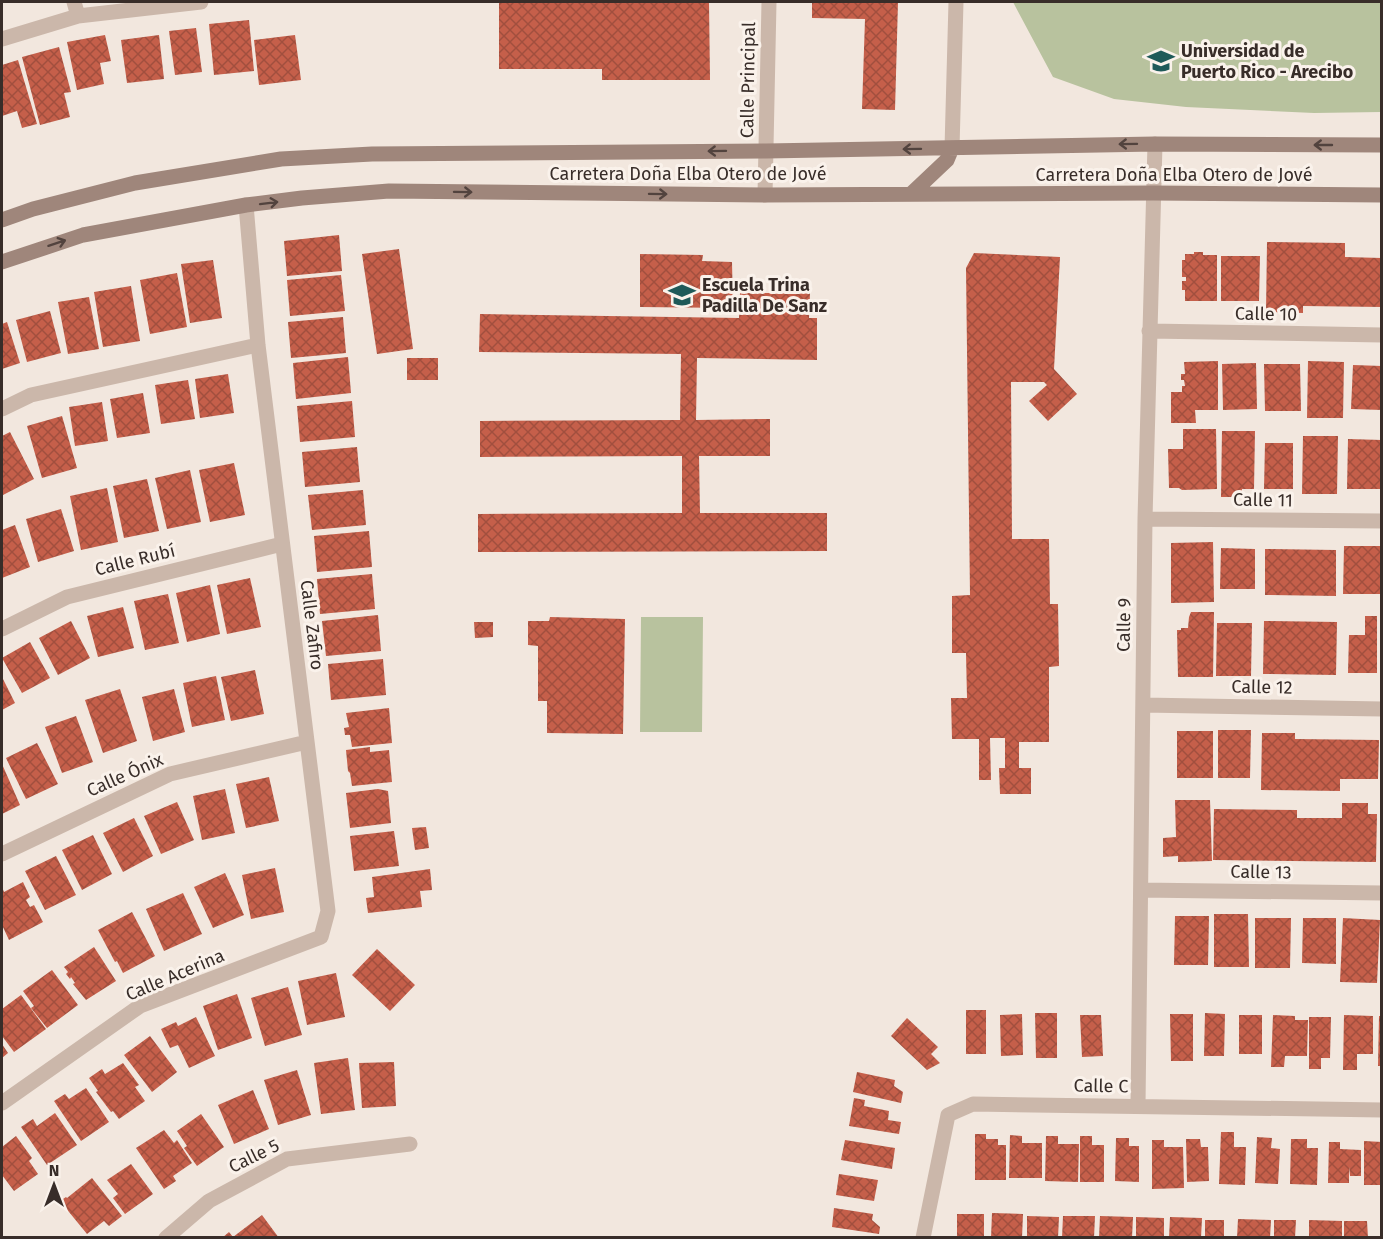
<svg xmlns="http://www.w3.org/2000/svg" width="1383" height="1239" font-family="'Fira Sans',sans-serif">
	<style>
		.pitch { fill: #b8c29e }
		.building { fill: url(#building-cross-hatch) }
		.lines { fill: none; stroke-linecap: round; stroke-linejoin: round }
		.street { stroke: #cbb7aa; stroke-width: 15 }
		.secondary { stroke: #9f867b; stroke-width: 15 }
		.oneway { stroke: #52433e }
		.labels { text-anchor: middle; stroke-width: 6; stroke-linejoin: round; paint-order: stroke }
		.poi-label { font-size: 18px; font-weight: bold; fill: #382d29; stroke: #faf2eb; text-anchor: start }
		.street-label { font-size: 18px; fill: #382d29; stroke: #faf2eb }
	</style>
	<defs>
		<pattern id="building-cross-hatch" width="8" height="8" patternUnits="userSpaceOnUse" patternTransform="scale(1.5)"><rect width="8" height="8" fill="#c55f4a"/><path d="M0 0l8 8M0 8l8-8" fill="none" stroke="#a14f3e"/></pattern>
	</defs>
	<rect width="100%" height="100%" fill="#f2e7de"/>
	<!-- pitch -->
	<path class="pitch" d="M1013 2H1381V112L1314 113 1186 107 1114 99 1053 77Z
		M641 617H703L702 732H640Z"/>
	<!-- building -->
	<path class="building" d="M499 2H709L710 80H602V69H499Z
		M812 2H898L895 110 862 109 865 19 812 18Z
		M249 20 254 71 214 75 209 24Z
		M196 28 202 72 175 75 169 31Z
		M105 35 111 61 100 63 104 84 77 90 67 42Z
		M159 35 164 79 127 83 121 40Z
		M295 35 301 80 259 85 254 40Z
		M59 47 71 92 64 93 70 117 40 125 22 57Z
		M18 60 37 124 22 128 17 111 2 116V65Z
		M339 235 342 271 287 276 284 241Z
		M1267 242 1345 243V257L1382 258V307L1303 306V313L1266 312Z
		M399 249 413 349 377 354 362 254Z
		M1194 252H1203V255H1217V301H1185V290H1182V281H1186V277H1182V260H1185V254H1194Z
		M974 253 1060 257 1054 369 1077 394 1048 421 1029 401 1047 385 1044 382H1011L1012 539H1049L1050 604H1058L1059 666 1049 667V742H1019V768H1031V794H1000L999 768H1005V738H990L991 780H979V739H952L951 698H967L966 653H952V596L970 595 966 268Z
		M640 254 703 255 702 261 732 262 733 308 640 307Z
		M1221 256H1260L1259 301H1221Z
		M213 260 222 318 190 323 181 264Z
		M177 273 187 327 150 334 140 280Z
		M341 275 345 311 290 316 287 280Z
		M131 286 140 341 103 347 94 292Z
		M740 293H810L809 318H817V360L697 358 696 420 770 419V456H699L700 513H827V551L478 552V514L682 513V456L480 457V421L680 420 681 354 479 352 480 314 739 318Z
		M89 297 99 349 68 354 58 302Z
		M50 311 61 353 27 362 16 320Z
		M343 317 346 353 291 358 288 322Z
		M7 322 20 363 2 369V324Z
		M348 357 351 393 296 399 293 363Z
		M407 358H438V380H407Z
		M1218 361V410H1195L1196 423H1171V392H1182V386H1185L1184 380H1181V374H1185L1184 362Z
		M1308 361 1344 362 1343 418H1307Z
		M1256 363 1257 409 1223 410 1222 364Z
		M1264 364H1300L1301 411H1265Z
		M1353 365 1382 366V410L1351 409Z
		M228 374 234 413 200 418 195 379Z
		M188 380 195 419 161 424 155 385Z
		M143 393 150 433 117 438 110 399Z
		M352 401 355 437 300 442 297 406Z
		M102 402 108 441 75 446 69 407Z
		M62 416 77 468 42 478 27 426Z
		M1183 429H1216L1217 489 1182 490 1179 488H1169L1168 449H1183Z
		M1222 431H1255L1254 489H1242V497H1221Z
		M10 432 34 479 3 495 2 491V436Z
		M1303 436H1338L1337 494H1302Z
		M1348 439 1382 440V489H1347Z
		M1265 443H1293V489H1264Z
		M357 447 360 482 305 487 302 452Z
		M234 463 245 515 210 522 199 470Z
		M190 470 201 522 167 529 155 478Z
		M147 479 159 531 124 538 113 486Z
		M107 488 118 542 81 550 70 496Z
		M363 490 366 525 312 530 308 495Z
		M61 509 74 551 38 562 26 519Z
		M15 525 30 567 2 578V530Z
		M369 531 372 567 317 572 314 536Z
		M1213 542 1214 602 1171 603V543Z
		M1344 546H1382V594H1343Z
		M1221 548 1255 549V589H1220Z
		M1265 549 1336 550V596L1265 595Z
		M372 574 375 609 320 614 317 579Z
		M250 578 261 627 227 634 217 585Z
		M210 585 220 634 187 642 176 593Z
		M168 594 179 643 145 650 134 601Z
		M123 607 134 648 98 657 87 616Z
		M1191 612H1214L1213 677H1178L1177 630H1181V628H1188L1189 617Z
		M378 615 381 651 326 656 322 621Z
		M1365 616H1377V673H1348L1349 635H1365Z
		M550 617 625 619 623 734 547 733V701H538V646L528 645V621H549Z
		M71 621 90 658 58 675 39 638Z
		M1264 621 1337 622 1336 675 1263 674Z
		M474 622H493V637L475 638Z
		M1217 623H1252L1251 676H1216Z
		M30 642 50 678 22 693 2 658Z
		M383 659 386 695 331 700 328 664Z
		M255 670 264 714 231 721 221 677Z
		M216 676 225 720 192 727 183 683Z
		M2 677 15 703 2 710Z
		M120 689 137 741 103 753 85 700Z
		M174 689 185 732 153 741 142 697Z
		M389 708 392 743 352 747 350 735H345L344 728 349 727 346 713Z
		M76 716 93 762 62 773 45 727Z
		M1218 730H1251L1250 778H1218Z
		M1177 731H1213V778H1177Z
		M1262 733H1295V739L1379 740 1378 779H1340V791L1261 790Z
		M37 743 58 784 26 799 6 758Z
		M370 747V752L389 750 392 782 352 786 350 773 348 771 346 750Z
		M2 764 20 805 2 814Z
		M269 777 279 821 246 828 236 784Z
		M225 789 235 833 202 840 193 796Z
		M378 789 388 791 391 823 350 828 346 793Z
		M1175 800H1210L1212 861 1178 862V856L1163 857V838L1176 837Z
		M177 802 194 840 161 854 144 816Z
		M1342 803H1368V814H1377L1376 862 1213 860 1214 809 1297 810V818H1342Z
		M134 818 153 856 123 872 103 833Z
		M426 827 429 848 415 850 412 828Z
		M394 831 399 866 354 871 350 836Z
		M93 835 112 874 82 890 62 850Z
		M56 856 76 895 45 910 25 871Z
		M275 868 284 912 251 919 242 875Z
		M430 869 432 890 420 891 422 907 368 913 366 898 374 897 372 877Z
		M225 873 244 915 213 928 194 887Z
		M23 882 30 897 26 900 30 907 34 905 43 922 9 940 2 925V887L4 892Z
		M183 893 202 934 164 951 146 909Z
		M132 912 155 956 123 973 117 961 115 962 98 930Z
		M1214 914H1248L1249 967H1214Z
		M1175 916H1209L1208 965H1174Z
		M1255 918H1291L1290 968H1255Z
		M1303 918H1336V964L1302 963Z
		M1343 918 1380 920 1377 983 1340 982Z
		M94 947 116 981 86 1000 73 984 75 983 71 977 70 979 66 974 68 972 64 967Z
		M377 949 415 985 390 1011 352 975Z
		M52 970 78 1005 47 1028 31 1008 34 1006 23 991Z
		M336 973 345 1017 307 1025 298 981Z
		M288 987 302 1035 265 1046 251 998Z
		M237 994 252 1038 218 1050 203 1006Z
		M21 995 46 1029 14 1052 2 1036V1009Z
		M966 1010H986V1054H966Z
		M1035 1013H1057V1058H1036Z
		M1205 1013 1225 1014 1224 1056H1204Z
		M1022 1014 1023 1055 1001 1056 1000 1015Z
		M1170 1014H1193V1061H1171Z
		M1080 1015H1101L1103 1056 1082 1057Z
		M1239 1015H1262V1054H1239Z
		M1273 1015 1295 1016V1020H1308L1307 1056H1285L1284 1067H1271Z
		M1344 1015 1373 1016V1054H1357V1070H1343Z
		M1379 1016H1382V1066H1378Z
		M196 1017 215 1056 189 1068 178 1045 170 1048 161 1029 176 1022 178 1026Z
		M1309 1017H1331L1330 1058H1321V1069H1309Z
		M907 1018 938 1047 931 1054 940 1063 927 1070 891 1036Z
		M150 1036 177 1072 152 1092 124 1055Z
		M2 1044 8 1053 2 1058Z
		M348 1058 355 1110 321 1114 314 1063Z
		M394 1062 396 1106 362 1108 359 1063Z
		M123 1063 139 1085 135 1087 145 1101 119 1119 113 1111 111 1112 96 1092 98 1091 89 1078 102 1069 105 1074Z
		M297 1070 311 1115 278 1125 264 1080Z
		M857 1072 895 1080 894 1086 903 1092 901 1103 853 1092Z
		M86 1088 109 1122 81 1141 54 1101 65 1094 69 1099Z
		M253 1090 269 1129 234 1144 218 1105Z
		M854 1098 865 1100 864 1106 889 1111 888 1120 901 1122 899 1134 849 1126Z
		M55 1113 77 1145 47 1165 21 1127 33 1119 37 1126Z
		M201 1114 224 1147 197 1166 184 1148 187 1146 177 1131Z
		M164 1130 174 1143 177 1140 192 1163 173 1176 176 1181 164 1189 136 1148Z
		M1221 1132H1234V1147H1246L1245 1185 1219 1184Z
		M975 1134H986V1139H998V1145H1006V1180H975Z
		M1010 1135 1022 1136V1143H1042V1178H1009Z
		M16 1136 32 1158 29 1161 38 1174 14 1191 2 1175V1147Z
		M1046 1136H1058V1144H1079L1078 1182 1045 1181Z
		M1080 1136H1092V1145H1104V1182H1080Z
		M1257 1137 1272 1138 1271 1148 1280 1149 1278 1184 1255 1183Z
		M1116 1138H1129V1146H1139V1182L1115 1181Z
		M1186 1139H1200L1201 1147H1208L1209 1181 1187 1182Z
		M1291 1139H1307V1148H1318L1317 1185 1290 1184Z
		M845 1140 895 1148 892 1169 841 1160Z
		M1152 1140H1164V1147H1183L1184 1188 1152 1189Z
		M1364 1141 1382 1142V1185H1364Z
		M1329 1142H1340V1149L1361 1150V1176H1350L1349 1167V1183H1328Z
		M131 1164 153 1194 125 1214 113 1198 118 1194 107 1180Z
		M839 1174 878 1180 874 1201 836 1195Z
		M92 1178 122 1216 109 1226 104 1221 87 1234 60 1201 66 1197 67 1198Z
		M834 1208 873 1214 872 1220 880 1227 879 1234 832 1227Z
		M992 1213 1023 1214 1022 1238H991Z
		M957 1214H984V1238H957Z
		M262 1215 279 1238H222L229 1232 233 1237Z
		M1027 1216 1059 1217 1058 1238H1027Z
		M1063 1216H1095L1094 1238H1062Z
		M1100 1216 1133 1217 1132 1238H1099Z
		M1136 1217 1164 1218V1238H1136Z
		M1170 1217 1202 1218 1201 1238H1169Z
		M1238 1219 1271 1220 1270 1238H1237Z
		M1205 1220H1224V1238H1205Z
		M1274 1220H1296L1295 1238H1274Z
		M1309 1220 1342 1221V1238H1309Z
		M1344 1221H1367L1368 1238H1344Z"/>
	<g class="lines">
		<!-- street -->
		<path class="street" d="M74 2 78 16
			M2 39 78 16 201 2
			M952 148 956 2
			M765 195 769 2
			M1149 331 1382 335
			M2 409 31 395 258 345
			M1145 519 1382 521
			M2 629 67 597 282 544
			M1143 705 1382 709
			M2 854 170 774 307 742
			M1141 890 1382 893
			M2 1103 140 1006 321 937 328 911 258 345 246 205
			M1138 1106 1145 519 1155 144
			M166 1238 209 1201 287 1159 410 1144
			M923 1238 948 1115 973 1104 1382 1110"/>
		<!-- secondary -->
		<path class="secondary" d="M911 194 947 160 952 148
			M2 220 33 209 135 183 281 159 372 154 766 151 1155 144 1382 145
			M2 262 83 235 246 205 302 198 389 191 765 195 1153 193 1382 195"/>
	</g>
	<!-- one-way arrows -->
	<defs><path id="oneway-shaft" d="M-6 0H5M1.5-3L5.5 0L1.5 3" fill="none" stroke-width="1.6" stroke-linecap="round" stroke-linejoin="round" transform="scale(1.5)"/></defs>
	<g class="oneway">
		<use href="#oneway-shaft" transform="translate(1128 144) rotate(179)"/>
		<use href="#oneway-shaft" transform="translate(1323 145) rotate(-180)"/>
		<use href="#oneway-shaft" transform="translate(912 149) rotate(179)"/>
		<use href="#oneway-shaft" transform="translate(717 151) rotate(179)"/>
		<use href="#oneway-shaft" transform="translate(463 192) rotate(1)"/>
		<use href="#oneway-shaft" transform="translate(658 194) rotate(1)"/>
		<use href="#oneway-shaft" transform="translate(269 203) rotate(-7)"/>
		<use href="#oneway-shaft" transform="translate(57 243) rotate(-18)"/>
	</g>
	<!-- icons -->
	<defs>
		<symbol id="university-bare" viewBox="-9 -9 18 18"><path d="M0-5L7-2L0 1L-7-2ZM-4 1L0 2.5L4 1V4Q0 6-4 4Z" fill="#1f5a59" stroke="#faf2eb" stroke-width="2.5" paint-order="stroke"/></symbol>
		<symbol id="school-bare" viewBox="-9 -9 18 18"><path d="M0-5L7-2L0 1L-7-2ZM-4 1L0 2.5L4 1V4Q0 6-4 4Z" fill="#1f5a59" stroke="#faf2eb" stroke-width="2.5" paint-order="stroke"/></symbol>
	</defs>
	<g fill-rule="evenodd">
		<use href="#university-bare" x="1142" y="42" width="38" height="38"/>
		<use href="#school-bare" x="663" y="276" width="38" height="38"/>
	</g>
	<g class="labels">
		<!-- poi labels -->
		<g class="poi-label">
			<text x="1181" y="57">Universidad de<tspan x="1181" dy="21">Puerto Rico - Arecibo</tspan></text>
			<text x="702" y="291">Escuela Trina<tspan x="702" dy="21">Padilla De Sanz</tspan></text>
		</g>
		<!-- street labels -->
		<g class="street-label">
			<text transform="translate(748 80) rotate(-89)" y="6">Calle Principal</text>
			<text x="688" y="180">Carretera Doña Elba Otero de Jové</text>
			<text x="1174" y="181">Carretera Doña Elba Otero de Jové</text>
			<text transform="translate(1266 314) rotate(1)" y="6">Calle 10</text>
			<text transform="translate(1263 500) rotate(1)" y="6">Calle 11</text>
			<text transform="translate(135 560) rotate(-14)" y="6">Calle Rubí</text>
			<text transform="translate(312 625) rotate(83)" y="6">Calle Zafiro</text>
			<text transform="translate(1124 625) rotate(-89)" y="6">Calle 9</text>
			<text transform="translate(1262 687) rotate(1)" y="6">Calle 12</text>
			<text transform="translate(125 775) rotate(-24)" y="6">Calle Ónix</text>
			<text transform="translate(1261 872) rotate(1)" y="6">Calle 13</text>
			<text transform="translate(175 975) rotate(-23)" y="6">Calle Acerina</text>
			<text transform="translate(1101 1086) rotate(1)" y="6">Calle C</text>
			<text transform="translate(254 1156) rotate(-26)" y="6">Calle 5</text>
		</g>
	</g>
	<!-- border -->
	<rect width="1383" height="1239" fill="none" stroke="#382d29" stroke-width="6"/>
	<!-- north arrow -->
	<g transform="translate(54 1185)" stroke="#faf2eb" stroke-width="4.5" paint-order="stroke">
	<path d="M0-4.5L10 22L0 15L-10 22Z" fill="#382d29"/>
	<text y="-9" font-size="16" font-weight="bold" text-anchor="middle" fill="#382d29">N</text>
	</g>
</svg>
